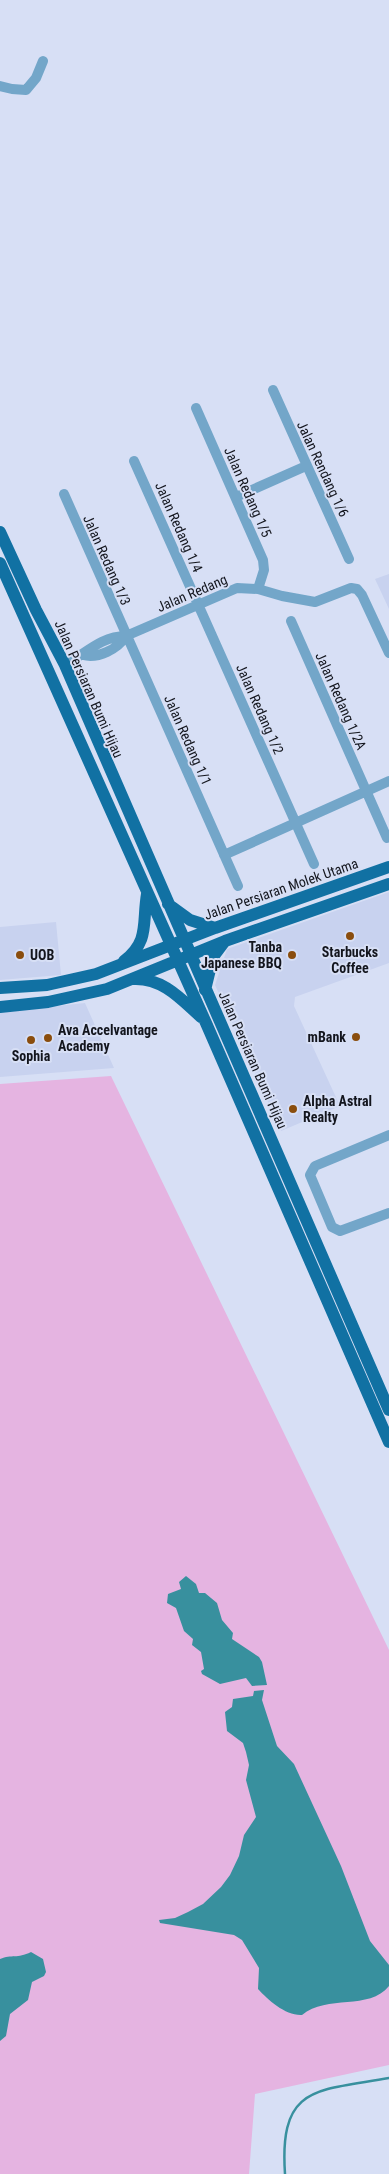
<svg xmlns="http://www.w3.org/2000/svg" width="389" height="2174" font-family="'Roboto Condensed',sans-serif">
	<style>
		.built { fill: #c8d2ef }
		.green { fill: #e5b4e1 }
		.water { fill: #38909e }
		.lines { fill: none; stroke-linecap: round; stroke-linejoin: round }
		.stream { stroke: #38909e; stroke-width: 2.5 }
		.minor { stroke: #73a6c9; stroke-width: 10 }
		.major { stroke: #1171a3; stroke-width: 12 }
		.poi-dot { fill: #8a4d0d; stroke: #d7dff5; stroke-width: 2 }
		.labels { text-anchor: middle; stroke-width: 4; stroke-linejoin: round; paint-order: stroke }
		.street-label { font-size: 14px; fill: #13151d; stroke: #d7dff5 }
		.poi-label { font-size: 14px; font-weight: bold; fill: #13151d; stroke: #d7dff5; text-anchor: start }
	</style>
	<rect width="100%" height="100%" fill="#d7dff5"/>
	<!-- built -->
	<path class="built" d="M389 574V609L375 579Z
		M389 892V963L295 997 294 1006 340 1106 281 1131 215 985 227 949Z
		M56 922 61 975 0 980V927Z
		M85 1003 114 1068 0 1077V1012Z"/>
	<!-- green -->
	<path class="green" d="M111 1076 389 1650V2065L255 2094 249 2174H0V1084Z"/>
	<!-- water -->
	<path class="water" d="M186 1576 196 1584 199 1593H205L217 1603 222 1620 233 1633 232 1639 259 1657 262 1662 267 1685 252 1686 246 1678 220 1684 202 1674 201 1671 204 1669 201 1652 192 1645 193 1639 184 1631 176 1608 167 1603 168 1594 181 1589 179 1582Z
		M264 1690 262 1700 277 1746 294 1764 341 1866 370 1941 389 1965V1986C369 2011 327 1994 302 2015 286 2016 268 2000 258 1989L259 1968 242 1940 234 1935 160 1923 159 1920 175 1918 188 1912 203 1904 221 1887 230 1875 239 1856 244 1835 256 1817 246 1780 249 1765 246 1752 243 1743 227 1731 225 1712 232 1707 233 1699 253 1696 254 1691Z
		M31 1952 43 1959 46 1972 44 1976 32 1982 28 2000 10 2014 6 2036 0 2041V1959C12 1954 17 1959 31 1952Z"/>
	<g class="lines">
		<!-- stream -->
		<path class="stream" d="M285 2174C279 2085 316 2091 389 2078"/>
		<!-- minor -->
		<path class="minor" d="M0 86 12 89 26 90 36 78 43 61
			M273 390 349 559
			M196 408 263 560 264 570 258 589
			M134 461 314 864
			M64 494 238 886
			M236 497 306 466
			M291 621 387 838
			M83 655C98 659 118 649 126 636
			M65 665C85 654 101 636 126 636L237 588 258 589 282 596 315 602 351 588 357 589 362 595 389 653
			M224 855 389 781
			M389 1135 315 1166 310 1175 332 1227 340 1231 389 1213"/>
		<!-- major -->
		<path class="major" d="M0 532 36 610 65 665 389 1410
			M0 563 206 1023 389 1442
			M168 904 190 920 215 928
			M124 961C150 941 142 923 147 894
			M134 979C163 978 181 999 201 1017
			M0 988 47 985 96 974 215 928 389 867
			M205 990 213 957 225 941
			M0 1007 48 1002 107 989 225 941 389 884"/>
	</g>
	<!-- markers -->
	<g class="poi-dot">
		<circle cx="350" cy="936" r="5"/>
		<circle cx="20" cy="955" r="5"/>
		<circle cx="292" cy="955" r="5"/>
		<circle cx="356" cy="1037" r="5"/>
		<circle cx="48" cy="1038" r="5"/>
		<circle cx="31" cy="1040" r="5"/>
		<circle cx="293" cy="1109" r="5"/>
	</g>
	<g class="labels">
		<!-- street labels -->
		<g class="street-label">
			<text transform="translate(323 469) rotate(65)" y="5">Jalan Rendang 1/6</text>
			<text transform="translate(248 492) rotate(66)" y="5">Jalan Redang 1/5</text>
			<text transform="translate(179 527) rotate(66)" y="5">Jalan Redang 1/4</text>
			<text transform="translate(107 560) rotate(66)" y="5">Jalan Redang 1/3</text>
			<text transform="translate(192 593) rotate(-23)" y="5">Jalan Redang</text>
			<text transform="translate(89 689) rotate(66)" y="5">Jalan Persiaran Bumi Hijau</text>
			<text transform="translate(341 701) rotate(66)" y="5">Jalan Redang 1/2A</text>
			<text transform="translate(260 709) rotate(66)" y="5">Jalan Redang 1/2</text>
			<text transform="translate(188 740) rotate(66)" y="5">Jalan Redang 1/1</text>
			<text transform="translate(281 889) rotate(-19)" y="5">Jalan Persiaran Molek Utama</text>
			<text transform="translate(253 1060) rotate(66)" y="5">Jalan Persiaran Bumi Hijau</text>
		</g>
		<!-- poi labels -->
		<g class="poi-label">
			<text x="282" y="952" text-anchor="end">Tanba<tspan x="282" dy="16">Japanese BBQ</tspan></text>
			<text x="350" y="957" text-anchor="middle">Starbucks<tspan x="350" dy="16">Coffee</tspan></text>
			<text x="30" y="960">UOB</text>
			<text x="58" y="1035">Ava Accelvantage<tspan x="58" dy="16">Academy</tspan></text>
			<text x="346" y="1042" text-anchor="end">mBank</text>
			<text x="31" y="1061" text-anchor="middle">Sophia</text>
			<text x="303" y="1106">Alpha Astral<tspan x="303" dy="16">Realty</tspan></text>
		</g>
	</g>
</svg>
